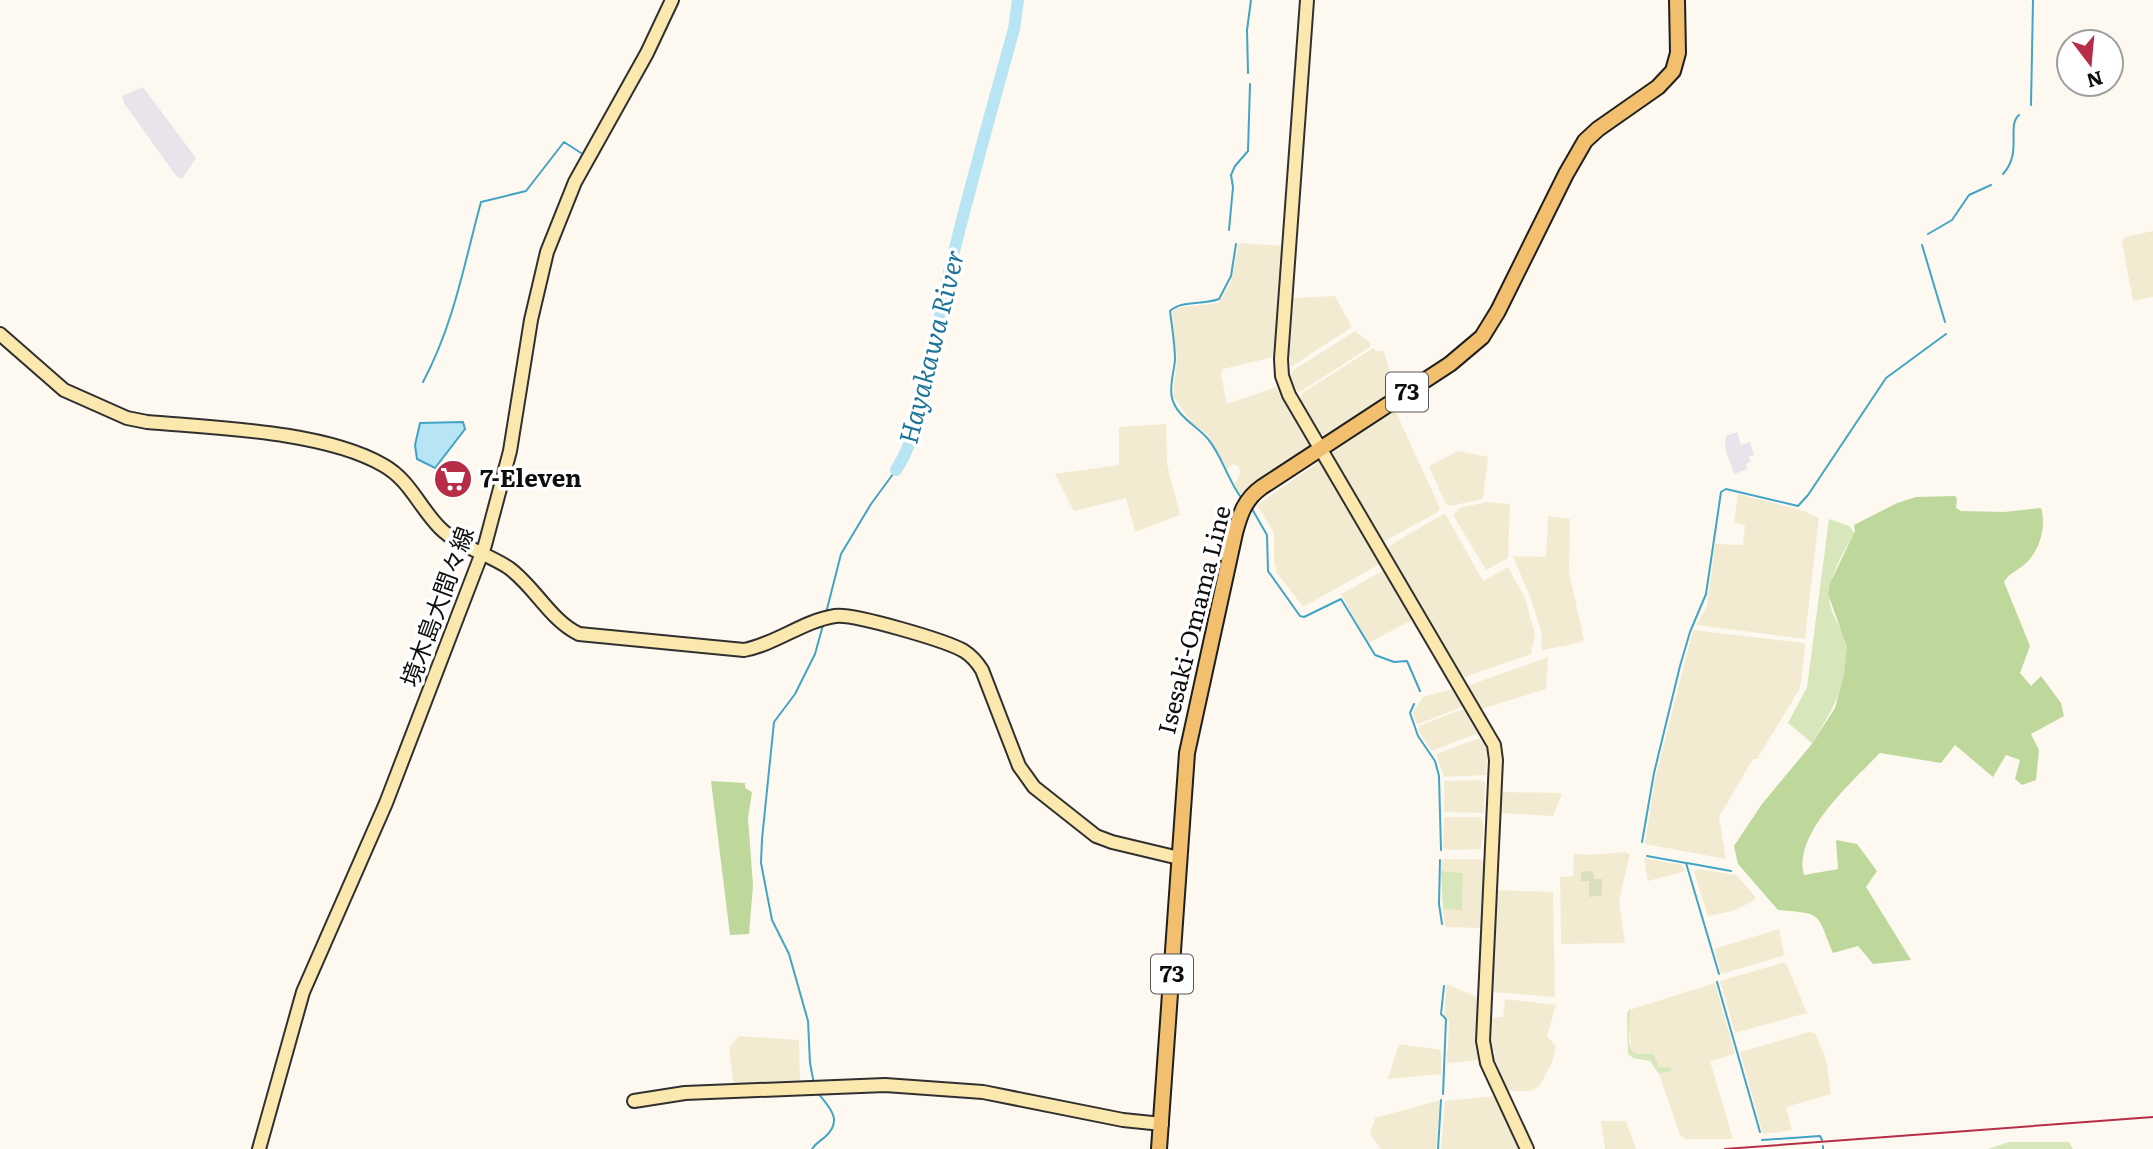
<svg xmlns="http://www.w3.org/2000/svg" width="2153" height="1149" font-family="Literata,'Noto Sans JP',serif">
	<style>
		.industrial { fill: #eae3ec }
		.farmland { fill: #f3ebd1 }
		.green { fill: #d8e7bb }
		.forest { fill: #bed79b }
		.cemetery { fill: #dadfc2 }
		.water { fill: #b7e5f3; stroke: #42a4c6; stroke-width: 2 }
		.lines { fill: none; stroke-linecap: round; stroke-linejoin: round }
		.stream { stroke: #42a4c6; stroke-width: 2 }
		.river { stroke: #b7e5f3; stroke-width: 12 }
		.secondary-casing { stroke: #303030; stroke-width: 16 }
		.primary-casing { stroke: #1f1f1f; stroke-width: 18 }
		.secondary { stroke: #fbe8af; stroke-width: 12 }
		.primary { stroke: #f1bf6d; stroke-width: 14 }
		.rail { stroke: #b72d47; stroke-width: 2 }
		.labels { text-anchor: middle; stroke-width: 7; stroke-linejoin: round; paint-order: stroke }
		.shield { fill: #fff; stroke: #565656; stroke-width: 2 }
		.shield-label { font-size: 23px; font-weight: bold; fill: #0e0e0e }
		.poi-label { font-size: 24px; font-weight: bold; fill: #0e0e0e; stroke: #fff; text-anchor: start }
		.street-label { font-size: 24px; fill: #0e0e0e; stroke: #fff }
		.water-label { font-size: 26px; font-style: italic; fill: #1d759a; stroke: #fff }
	</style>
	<rect width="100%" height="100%" fill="#fef9f0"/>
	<!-- industrial -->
	<path class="industrial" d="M143 87 196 158 182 179 177 177 124 103 122 96Z
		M1737 432 1741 445 1750 442 1754 455 1749 456 1751 462 1746 464 1748 469 1734 474 1725 448 1726 436Z"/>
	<!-- farmland -->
	<path class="farmland" d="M2153 231V297L2133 301 2122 242 2125 237Z
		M1239 243 1283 246 1274 357 1223 369 1221 374 1227 404 1276 387 1310 445 1309 448 1241 495 1234 485 1241 472 1238 466 1232 464 1227 470 1207 434 1192 423 1173 396 1177 359 1172 313 1176 308 1218 303 1231 282Z
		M1335 296 1352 327 1291 367 1289 349 1294 298Z
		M1355 331 1370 343V347L1300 392 1297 391 1290 375 1292 371Z
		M1373 348 1376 351H1383L1386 357 1393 392 1324 437 1301 401V394Z
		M1394 408 1440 508 1438 512 1383 542 1332 454 1334 448Z
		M1166 424 1167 464 1180 515 1135 532 1126 498 1074 511 1055 474 1119 465V427Z
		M1458 451 1488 457 1483 499 1450 506 1445 503 1429 466Z
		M1319 462 1325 468 1380 564 1303 607 1277 573 1274 559V533L1257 505Z
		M1738 494 1804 511 1819 518 1805 639 1696 625 1707 606 1715 544 1743 545 1745 525 1734 523Z
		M1486 502 1510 504 1508 558 1486 570 1453 515 1460 508Z
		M1445 513 1483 581 1508 567 1525 598 1535 634 1531 654 1465 677 1459 673 1388 549 1389 546Z
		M1548 516 1570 519 1569 572 1584 640 1578 643 1543 650 1541 647 1542 635 1532 602 1513 556 1546 557Z
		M1384 570 1414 619 1368 643 1341 594Z
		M1693 630 1804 643 1805 646 1802 677 1799 690 1757 759H1753L1719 817 1726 859 1645 844 1655 779Z
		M1548 657 1546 689 1481 709 1467 686Z
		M1452 689 1455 690 1463 706 1419 724 1416 723 1413 712 1423 697Z
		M1463 709 1466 710 1478 733 1432 751 1419 732V726Z
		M1479 738 1485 745 1487 751 1486 775 1444 777 1436 754Z
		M1480 780 1485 782 1484 813 1444 812V781Z
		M1503 792 1561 793 1562 794 1553 816 1500 813V795Z
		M1446 817H1481L1484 826 1481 849 1451 850 1443 848 1444 818Z
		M1625 852 1630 854 1619 901 1625 943 1561 944 1560 877 1573 876 1574 853 1588 855Z
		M1644 858 1682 865 1686 871 1648 881Z
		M1442 859H1479L1484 861 1482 928 1445 927 1443 909H1462L1463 873 1441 871Z
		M1698 869 1736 875 1755 896V900L1733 911 1708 916 1694 872Z
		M1495 890 1553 892 1555 997 1491 992Z
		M1779 929 1784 954 1782 956 1721 974 1714 949Z
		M1782 963H1786L1807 1013 1735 1033 1720 981Z
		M1715 983 1735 1054 1710 1061 1733 1139H1685L1680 1135 1659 1074 1673 1070 1669 1067 1659 1068 1654 1054H1638L1631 1051 1629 1010Z
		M1447 984 1478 998 1476 1044 1479 1060 1447 1063 1449 1023 1448 1018 1444 1015Z
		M1505 999 1556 1005 1547 1036 1556 1046 1553 1060 1540 1085 1531 1091H1508L1493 1056 1496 1054 1490 1046V1018L1503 1017Z
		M1809 1032 1815 1033 1826 1059 1831 1094 1786 1107 1792 1130 1763 1134 1740 1052Z
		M739 1036 799 1040 800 1080 797 1083 734 1087 729 1047Z
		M1399 1044 1441 1050V1074L1388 1079Z
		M1494 1096 1497 1098 1521 1149H1441L1445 1101Z
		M1440 1100 1436 1149H1381L1370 1134 1375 1118Z
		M1601 1121H1626L1636 1149H1605Z"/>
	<!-- green -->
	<path class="green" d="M1829 519 1849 526 1854 533C1842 556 1824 582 1831 608 1835 622 1846 634 1847 648 1849 684 1830 714 1812 743L1788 723 1807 687Z
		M1441 871 1463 873 1462 910 1443 909Z
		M1630 1008 1629 1043 1632 1051 1638 1054H1654L1659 1067H1669L1674 1070 1659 1074 1650 1061 1633 1058 1628 1054 1627 1013Z
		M2009 1142H2069L2073 1149H1988Z"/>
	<!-- forest -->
	<path class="forest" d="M1955 496 1957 499 1956 508 1961 511 2004 512 2041 508C2047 527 2039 552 2025 564 2017 571 2009 573 2004 582L2030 646 2020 673 2031 686 2041 676 2061 703 2064 716 2031 734 2039 750 2036 780 2022 785 2015 779 2020 760 2006 755 1993 777 1955 745 1941 763 1880 753C1853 781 1792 834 1804 875L1838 869 1836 840 1857 844 1877 871 1866 887 1911 960 1873 964 1858 946 1833 953C1816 912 1824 914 1778 910L1738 864 1734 846 1762 804 1811 745 1835 708 1844 675 1847 647 1828 594 1830 583 1855 531 1854 525 1897 503 1916 497Z
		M711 781 745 783V788L752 792 748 818 753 885 749 934 730 935Z"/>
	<!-- cemetery -->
	<path class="cemetery" d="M1593 871 1594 879H1602V895L1589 897V881H1581V872Z"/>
	<!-- water -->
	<path class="water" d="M463 422 465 429 435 468 417 459 415 445 420 423Z"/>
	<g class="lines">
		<!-- stream -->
		<path class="stream" d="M1248 73 1247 30 1251 0
			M2031 105 2033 0
			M2003 174C2023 152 2006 126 2019 115
			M1229 230 1233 187 1231 175 1235 166 1248 151 1250 84
			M1928 234 1952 220 1969 195 1991 185
			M1236 244 1231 276 1219 299C1204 305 1181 300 1170 311 1172 327 1175 344 1175 360 1174 372 1169 386 1172 398 1177 417 1196 425 1208 439 1222 456 1227 478 1240 496
			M1922 245 1945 322
			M1276 370 1279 385
			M423 382C454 324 464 264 481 202L526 191 564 142 581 153
			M1253 506 1252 509 1267 535 1268 571 1300 616 1304 617 1341 599 1375 655 1394 662 1407 661 1420 691
			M826 613 841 554 871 504 896 470
			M1414 704 1410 713 1418 736 1435 761 1439 776 1441 850
			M1486 838 1487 823
			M1642 842 1654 773 1680 666 1690 632 1706 594 1721 492 1726 489 1798 506 1808 495 1886 378 1946 334
			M1647 856 1686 863 1719 974
			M1440 860 1439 904 1442 924
			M1687 863 1731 871
			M1717 982 1760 1132
			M814 1084 810 1063 808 1021 789 954 772 920 761 863 762 839 774 722 795 694 815 654 823 625
			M1443 1094 1446 1019 1441 1014 1444 986
			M1762 1140 1820 1136 1822 1140
			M812 1149C816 1143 820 1141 825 1137 844 1120 829 1107 817 1092
			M1438 1149 1441 1100
			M1823 1149V1146"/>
		<!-- river -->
		<path class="river" d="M896 470C928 420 934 335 948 276 968 193 991 111 1014 29L1018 0"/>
		<defs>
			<path id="secondary" d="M1307 0 1281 359 1282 376 1289 395 1494 745 1496 760 1483 1041 1487 1063 1527 1149
				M0 334 64 390 127 418 147 422C216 428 324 431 383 465 410 480 419 507 440 528 459 547 487 553 509 568 535 587 550 620 579 634L744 650C776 644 803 621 835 616 853 613 947 641 964 651 972 656 977 662 982 670L1019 766 1034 787 1096 836 1112 842 1179 858
				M634 1101 685 1093 885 1085 983 1092 1123 1120 1162 1124
				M259 1149 303 992 386 803 485 545 510 451 531 320 547 252 575 182 647 53 672 0"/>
			<path id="primary" d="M1159 1149 1187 753 1235 533C1240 514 1245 499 1262 487L1450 364 1482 337 1498 311 1566 174 1585 141 1598 129 1658 87 1673 71 1678 53 1677 0"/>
		</defs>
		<!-- secondary casing -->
		<use href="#secondary" class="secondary-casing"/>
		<!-- primary casing -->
		<use href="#primary" class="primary-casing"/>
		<!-- secondary -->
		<use href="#secondary" class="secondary"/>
		<!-- primary -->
		<use href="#primary" class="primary"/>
		<!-- rail -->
		<path class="rail" d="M1725 1149 2153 1117"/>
	</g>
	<!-- icons -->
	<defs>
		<symbol id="supermarket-disc" viewBox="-11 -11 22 22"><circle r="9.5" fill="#b72d47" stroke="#fff"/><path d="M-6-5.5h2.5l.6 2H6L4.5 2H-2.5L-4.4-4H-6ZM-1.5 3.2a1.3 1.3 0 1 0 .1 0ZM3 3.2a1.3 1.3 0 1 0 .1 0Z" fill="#fff"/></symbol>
	</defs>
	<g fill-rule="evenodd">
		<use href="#supermarket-disc" x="431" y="457" width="44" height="44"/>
	</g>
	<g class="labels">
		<!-- shield labels -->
		<g class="shield">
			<rect x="1386" y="372.5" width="42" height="39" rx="5"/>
			<rect x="1151" y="954.5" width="42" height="39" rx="5"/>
		</g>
		<g class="shield-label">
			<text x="1407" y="400">73</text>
			<text x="1172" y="982">73</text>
		</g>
		<!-- poi labels -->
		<g class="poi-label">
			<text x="480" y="487">7-Eleven</text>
		</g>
		<!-- street labels -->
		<g class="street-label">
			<text transform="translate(438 607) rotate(-70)" y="8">境木島大間々線</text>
			<text transform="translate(1195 620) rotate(-76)" y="8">Isesaki-Omama Line</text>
		</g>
		<!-- water labels -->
		<g class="water-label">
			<text transform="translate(932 347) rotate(-76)" y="9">Hayakawa River</text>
		</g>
	</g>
	<!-- north arrow -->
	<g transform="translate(2090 63) rotate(164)"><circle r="33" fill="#ffffff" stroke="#9f9f9f" stroke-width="2"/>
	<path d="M0-5L12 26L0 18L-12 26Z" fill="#b72d47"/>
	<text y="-10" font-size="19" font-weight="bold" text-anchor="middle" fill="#0e0e0e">N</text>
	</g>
</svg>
